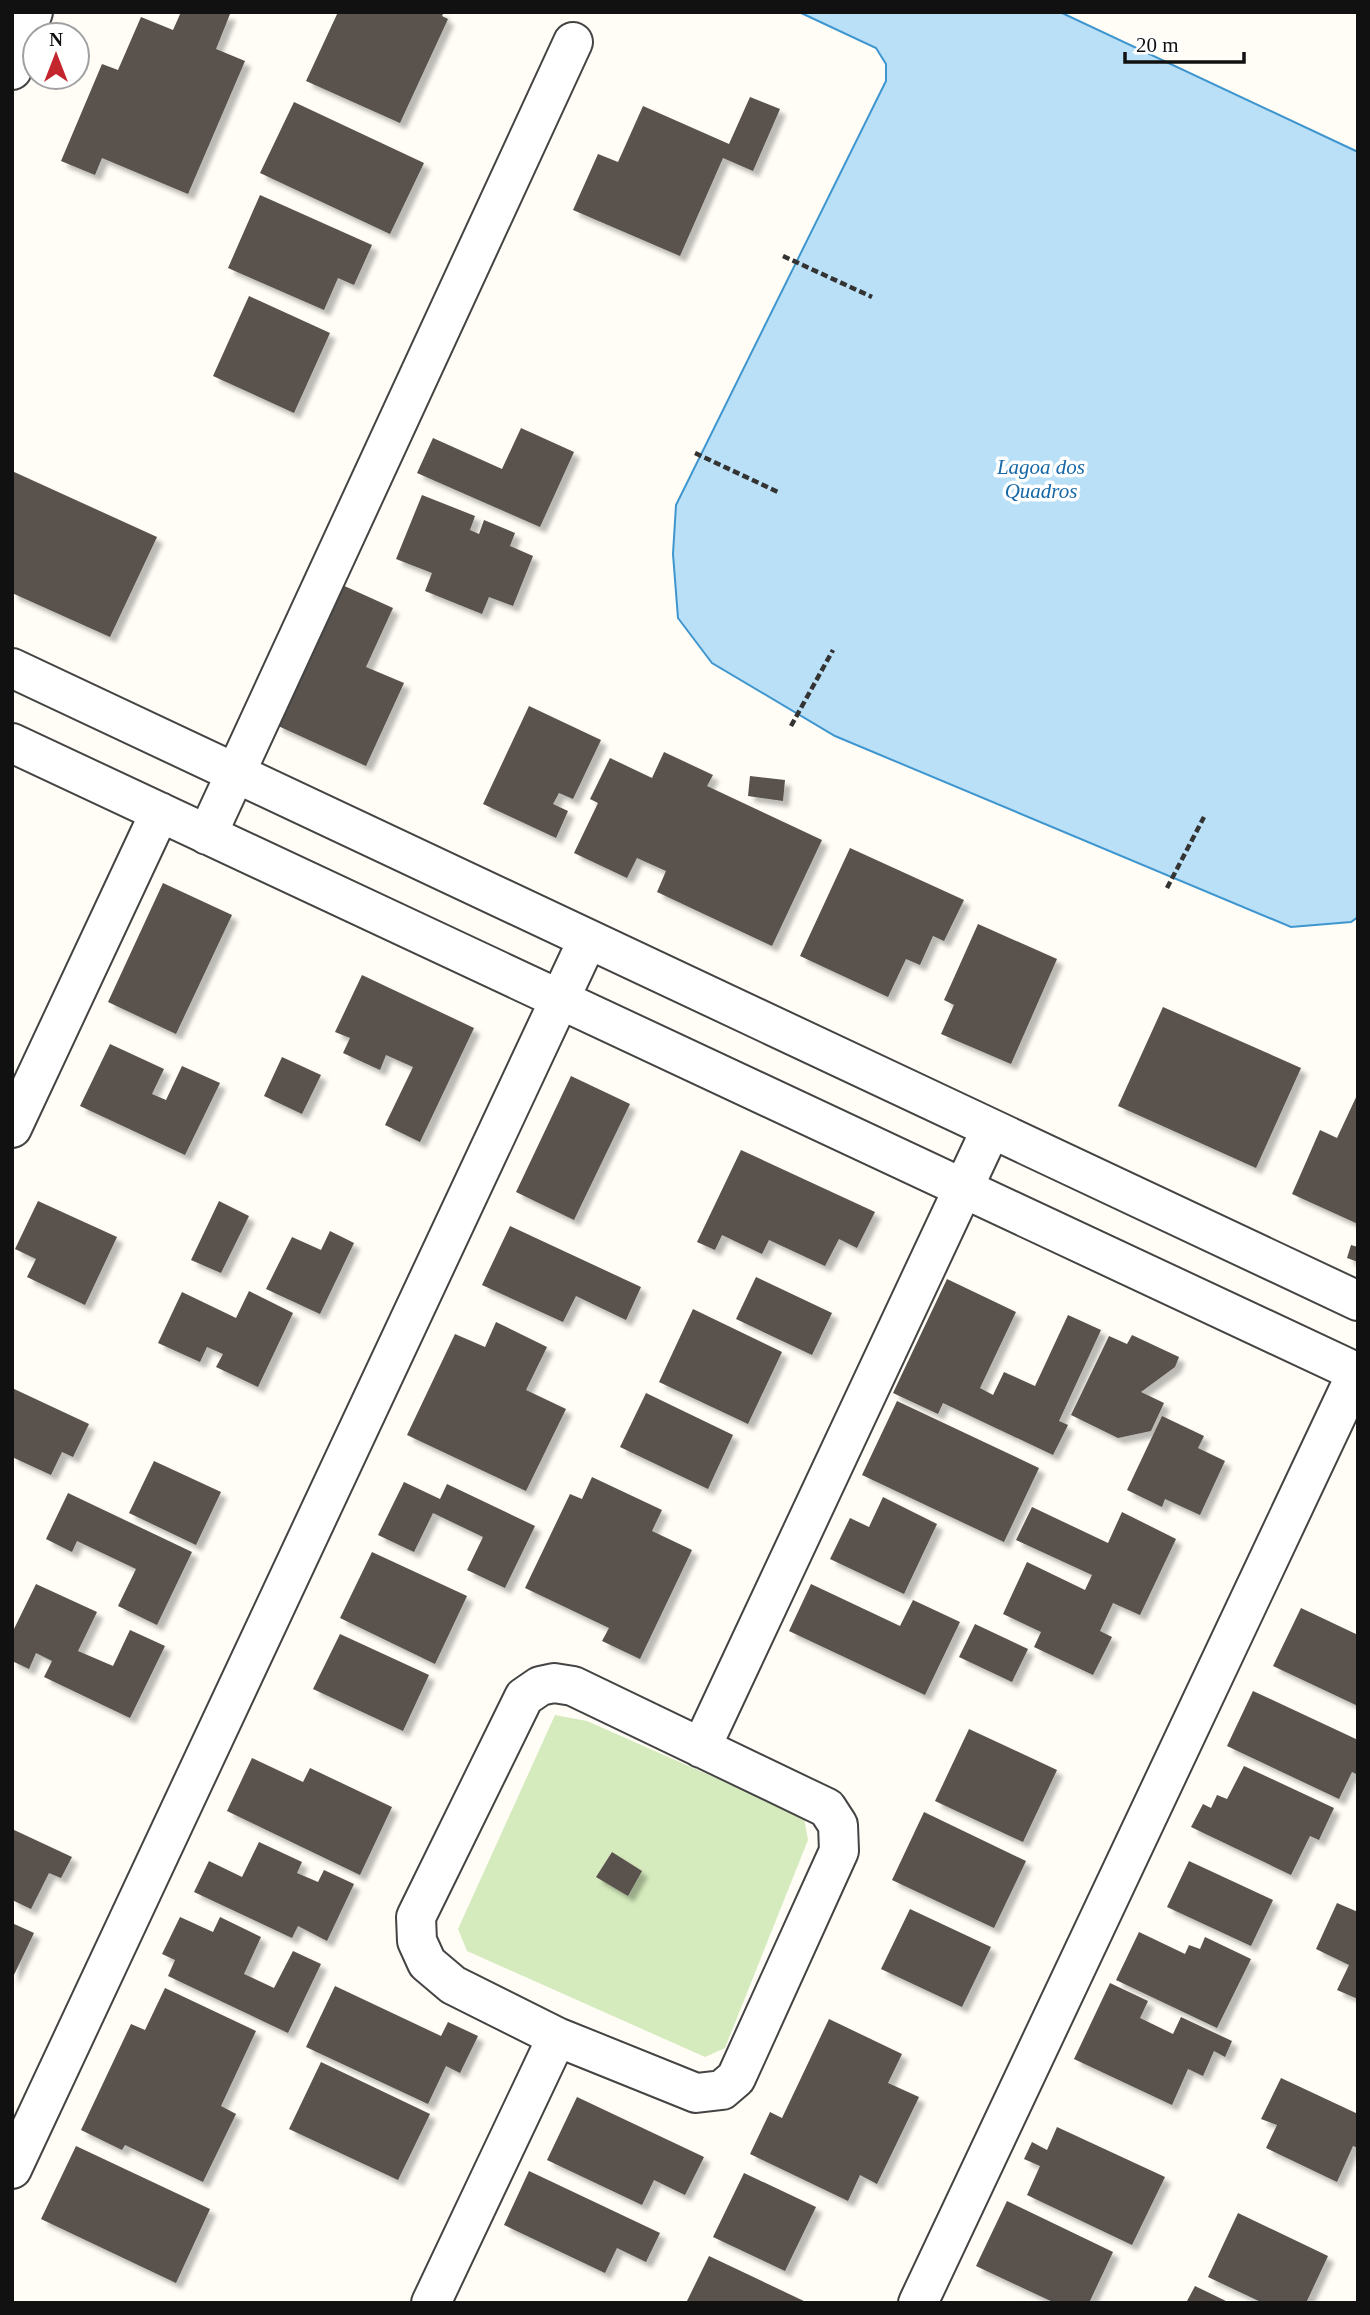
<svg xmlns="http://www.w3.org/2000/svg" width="1370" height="2315" font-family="'Times New Roman',serif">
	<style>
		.green { fill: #d5ebbd }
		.water { fill: #b9e0f7; stroke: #3f96cf; stroke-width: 2 }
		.building { fill: #5a524d; filter: url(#shadow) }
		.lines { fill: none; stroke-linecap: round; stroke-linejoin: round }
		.minor-casing { stroke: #444; stroke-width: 42 }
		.path { stroke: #333; stroke-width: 4.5; stroke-dasharray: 7 3.5; stroke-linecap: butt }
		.minor { stroke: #fff; stroke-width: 38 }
		.labels { text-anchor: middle; stroke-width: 7; stroke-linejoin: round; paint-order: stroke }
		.water-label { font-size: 21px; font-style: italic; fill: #1768a6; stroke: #fff }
	</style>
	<defs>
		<filter id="shadow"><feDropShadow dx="6" dy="6" stdDeviation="2" flood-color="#0004"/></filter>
	</defs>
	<rect width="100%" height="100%" fill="#fffdf5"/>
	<!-- green -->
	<path class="green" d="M555 1715 587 1721 804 1817 808 1840 725 2048 705 2057 467 1951 458 1929Z"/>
	<!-- water -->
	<path class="water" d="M799 12H1060L1358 152V917L1351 922 1291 927 835 736 712 663 678 618 673 554 676 505 886 81V64L876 48Z"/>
	<!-- building -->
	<path class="building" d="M181 12 230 14 216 49 245 61 188 194 102 158 95 175 61 161 102 64 118 70 141 17 173 30Z
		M338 12H444L442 16 448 19 400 123 306 81Z
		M750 97 780 109 753 171 723 158 680 256 573 210 598 154 618 162 643 106 729 144Z
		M294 102 424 163 390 234 260 173Z
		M260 195 372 245 354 285 338 278 324 310 228 268Z
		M249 296 330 333 294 413 213 376Z
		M521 428 574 452 540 527 417 473 433 438 502 469Z
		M12 471 157 537 110 637 12 593Z
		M422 495 475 516 470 530 479 534 484 520 515 533 510 546 533 556 513 606 489 597 482 614 425 591 432 573 396 559Z
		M340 584 393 608 366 667 404 683 366 766 276 725Z
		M529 706 601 740 573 799 559 793 553 804 568 811 556 838 483 804Z
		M664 752 713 775 707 786 822 840 772 946 657 892 666 871 637 858 627 878 574 853 598 803 590 799 610 758 652 778Z
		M750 776 785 780 783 801 748 796Z
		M850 848 964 900 944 941 933 936 920 965 906 959 888 997 800 956Z
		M163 883 232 915 176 1034 108 1002Z
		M978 924 1057 959 1011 1064 941 1034 954 1005 944 1000Z
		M362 975 474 1028 420 1142 385 1125 413 1067 386 1055 380 1070 343 1053 350 1038 335 1032Z
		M1163 1007 1301 1068 1256 1168 1118 1106Z
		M110 1044 164 1069 152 1094 166 1100 182 1066 220 1083 185 1155 80 1106Z
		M282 1057 321 1075 302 1114 264 1096Z
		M571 1076 630 1104 574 1220 516 1192Z
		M1358 1093V1224L1292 1194 1320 1130 1337 1138Z
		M741 1150 875 1212 857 1248 839 1239 825 1266 769 1240 762 1254 722 1235 715 1250 697 1242Z
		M38 1201 117 1237 85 1305 27 1277 36 1259 15 1249Z
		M219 1201 249 1216 221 1273 191 1260Z
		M510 1226 641 1287 626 1320 576 1296 563 1322 482 1285Z
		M330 1231 354 1243 320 1314 266 1289 292 1237 321 1250Z
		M1351 1245 1358 1247V1262L1347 1258Z
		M756 1277 832 1313 812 1355 736 1319Z
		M947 1279 1016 1312 980 1388 993 1395 1004 1372 1035 1386 1068 1315 1101 1330 1059 1421 1068 1425 1053 1455 943 1403 938 1414 893 1393Z
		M249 1291 293 1313 258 1387 216 1367 223 1354 207 1347 200 1362 158 1343 182 1292 236 1318Z
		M693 1309 782 1352 748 1424 659 1382Z
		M496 1322 547 1347 526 1390 566 1409 526 1491 407 1435 455 1334 485 1347Z
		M1132 1335 1179 1357 1175 1367 1141 1392 1164 1403 1151 1431 1118 1438 1071 1415 1109 1336 1127 1344Z
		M12 1388 89 1424 73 1457 62 1452 51 1475 12 1457Z
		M646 1393 733 1435 708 1489 620 1447Z
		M897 1401 1039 1468 1004 1542 862 1475Z
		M1162 1416 1204 1436 1198 1448 1225 1461 1200 1515 1165 1499 1162 1507 1127 1490Z
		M154 1461 221 1492 196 1545 129 1513Z
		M592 1477 662 1510 652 1531 692 1550 640 1659 602 1641 609 1628 525 1588 570 1494 582 1499Z
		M404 1482 440 1499 447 1484 535 1526 505 1588 467 1570 483 1537 433 1513 414 1552 378 1535Z
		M68 1493 192 1552 157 1625 118 1606 136 1569 77 1541 72 1552 46 1539Z
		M883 1497 937 1524 904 1594 830 1559 850 1518 869 1527Z
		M1032 1507 1108 1543 1122 1512 1176 1539 1140 1615 1113 1603 1100 1631 1112 1637 1093 1675 1034 1647 1041 1632 1003 1614 1027 1562 1085 1590 1092 1575 1016 1540Z
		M372 1552 467 1596 435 1664 340 1618Z
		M36 1584 97 1612 78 1651 113 1666 130 1630 165 1646 130 1718 44 1677 52 1661 36 1653 29 1669 12 1661V1633Z
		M811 1584 900 1626 913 1600 960 1622 925 1695 789 1631Z
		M1301 1608 1358 1635V1706L1273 1666Z
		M975 1624 1028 1649 1012 1682 959 1657Z
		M340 1634 429 1675 403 1731 313 1689Z
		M1253 1691 1358 1740V1775L1352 1772 1339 1799 1227 1746Z
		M969 1729 1057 1770 1023 1842 935 1801Z
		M252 1758 303 1782 310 1768 392 1807 360 1875 227 1811Z
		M1244 1766 1334 1808 1319 1840 1310 1836 1291 1875 1191 1827 1203 1804 1211 1808 1217 1795 1227 1799Z
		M924 1812 1026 1861 994 1928 892 1880Z
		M12 1829 72 1857 61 1878 49 1873 31 1909 12 1900Z
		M259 1842 302 1862 297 1873 318 1882 324 1870 354 1884 327 1941 298 1926 292 1938 194 1892 209 1861 242 1877Z
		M612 1852 642 1871 628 1896 596 1877Z
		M1189 1861 1273 1900 1251 1946 1167 1907Z
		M1337 1903 1358 1912V1999L1337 1990 1349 1965 1316 1949Z
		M910 1909 991 1947 962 2007 881 1969Z
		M180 1917 213 1932 220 1917 261 1937 244 1974 274 1988 293 1951 321 1964 288 2033 168 1976 175 1960 162 1954Z
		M12 1923 34 1933 12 1979Z
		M1139 1932 1185 1954 1189 1945 1200 1949 1205 1937 1251 1959 1217 2028 1116 1980Z
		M1110 1983 1148 2001 1140 2018 1173 2034 1181 2017 1232 2041 1225 2057 1214 2051 1203 2076 1188 2069 1172 2105 1074 2059Z
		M335 1986 441 2036 448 2022 478 2036 460 2073 446 2066 428 2104 306 2047Z
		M165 1988 256 2031 221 2106 236 2114 203 2182 125 2145 122 2150 81 2130 131 2024 145 2030Z
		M829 2019 902 2054 888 2083 919 2097 877 2184 860 2175 848 2201 750 2154 770 2112 782 2118Z
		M321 2062 430 2114 398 2180 289 2129Z
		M1281 2078 1358 2114V2148L1353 2146 1337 2182 1266 2148 1277 2125 1261 2119Z
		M577 2097 704 2157 685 2195 654 2180 642 2205 547 2160Z
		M1057 2127 1165 2177 1132 2245 1027 2195 1040 2166 1024 2159 1032 2142 1047 2150Z
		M76 2146 210 2209 176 2283 41 2219Z
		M529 2171 660 2233 646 2262 617 2248 605 2273 504 2225Z
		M744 2173 816 2207 785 2271 713 2237Z
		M1007 2201 1113 2252 1089 2303H1055L976 2266Z
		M1238 2213 1328 2256 1306 2303H1263L1208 2277Z
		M709 2256 808 2303H686Z
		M1195 2286 1230 2303H1186Z"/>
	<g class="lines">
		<defs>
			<path id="minor" d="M12 70 33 12
				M12 668 1358 1301
				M12 743 1358 1373
				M207 835 573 42
				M12 1128 160 812
				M554 1683 573 1686 827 1808 838 1825 839 1851 736 2078 722 2090 696 2093 557 2037 453 1985 427 1963 417 1941 416 1917 524 1697 540 1686Z
				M701 1748 991 1129
				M12 2169 588 939
				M431 2303 557 2037
				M918 2303 1358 1370"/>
		</defs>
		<!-- minor casing -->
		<use href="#minor" class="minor-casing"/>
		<!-- path -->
		<path class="path" d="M783 256 872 297
			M695 453 780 493
			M791 726 833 650
			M1167 888 1204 817"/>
		<!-- minor -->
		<use href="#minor" class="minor"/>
	</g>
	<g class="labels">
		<!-- water labels -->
		<g class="water-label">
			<text x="1041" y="474">Lagoa dos<tspan x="1041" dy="24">Quadros</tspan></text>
		</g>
	</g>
	<!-- border -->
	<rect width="1370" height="2315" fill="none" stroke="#111111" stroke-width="28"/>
	<!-- north arrow -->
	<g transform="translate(56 56)"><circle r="33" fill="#ffffff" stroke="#a0a0a0" stroke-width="2"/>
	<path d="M0-5L12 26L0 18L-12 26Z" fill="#c4262e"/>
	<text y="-10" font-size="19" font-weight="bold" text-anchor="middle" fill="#111111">N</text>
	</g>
	<!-- scale -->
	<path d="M1125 52v10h119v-10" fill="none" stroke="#111111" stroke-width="3.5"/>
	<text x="1136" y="52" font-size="21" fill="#111111" stroke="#ffffff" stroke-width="5" paint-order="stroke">20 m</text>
</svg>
